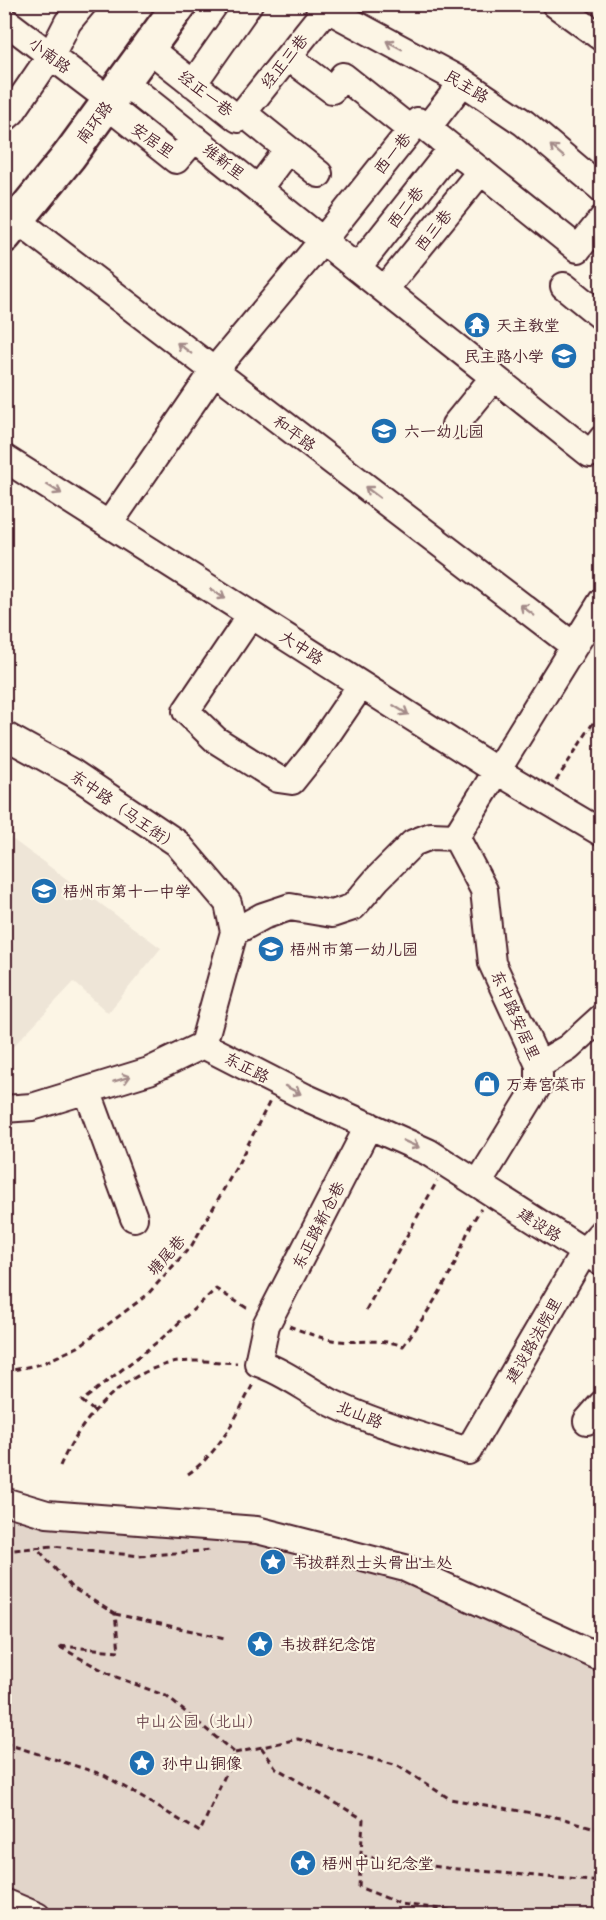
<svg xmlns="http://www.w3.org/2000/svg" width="606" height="1920" font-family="Pangolin,'LXGW WenKai TC',sans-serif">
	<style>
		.built { fill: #eee5d7 }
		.green { fill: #e2d5ca; stroke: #967a7a; stroke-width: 1.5 }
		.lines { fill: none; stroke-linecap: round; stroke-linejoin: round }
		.minor-casing { stroke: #4a1f2b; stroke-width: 30 }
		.major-casing { stroke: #4a1f2b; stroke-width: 38 }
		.path { stroke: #4a1f2b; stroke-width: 3; stroke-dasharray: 6 4.5; stroke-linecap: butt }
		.minor { stroke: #fcf5e5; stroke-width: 26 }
		.major { stroke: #fcf5e5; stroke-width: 33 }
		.oneway { stroke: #a38a88 }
		.labels { text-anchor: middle; stroke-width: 4.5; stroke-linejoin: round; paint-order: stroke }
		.street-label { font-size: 16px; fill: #4a1f2b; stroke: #fcf5e5 }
		.poi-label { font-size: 16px; fill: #4a1f2b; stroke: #fcf5e5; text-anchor: start }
		.park-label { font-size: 16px; fill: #704c53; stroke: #fcf5e5 }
	</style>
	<rect width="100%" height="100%" fill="#fcf5e5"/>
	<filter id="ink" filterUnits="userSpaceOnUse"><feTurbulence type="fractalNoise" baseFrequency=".0167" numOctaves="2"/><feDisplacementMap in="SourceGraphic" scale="12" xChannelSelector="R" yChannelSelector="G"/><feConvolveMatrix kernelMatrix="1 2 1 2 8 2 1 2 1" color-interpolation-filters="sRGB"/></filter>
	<g filter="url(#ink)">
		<!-- built -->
		<path class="built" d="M5 834 161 948 108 1013 74 982 5 1055Z"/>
		<!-- green -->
		<path class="green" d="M4 1501 257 1530 405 1568 601 1654V1915L37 1916 5 1902Z"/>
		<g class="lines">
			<defs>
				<path id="minor" d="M318 4 463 82 524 123 602 189
					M555 4 602 38
					M4 20 96 90
					M148 48 238 119 326 9
					M288 57 332 90 343 76 411 130
					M124 82 590 454 602 439
					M193 84 249 4
					M107 105 176 160 195 138
					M243 113 319 174
					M4 119 12 112 51 55 68 22 83 4
					M427 128 578 249 602 219
					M259 188 288 149
					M17 220 574 646
					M358 267 452 148
					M564 286 602 317
					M385 289 481 171
					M455 425 494 377
					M4 458 497 771 602 833
					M109 524 214 371 324 239 418 121 427 128 463 82
					M251 615 186 711 216 740 278 779 292 781 316 751 361 685
					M4 735 73 773 177 843 228 903 234 932 203 1045
					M456 837 484 890 492 963 539 1065V1084L478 1184
					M456 837 602 601
					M234 932 263 916 290 907 332 914 353 907 377 879 413 843 431 836 456 837
					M203 1045 305 1097 428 1152 602 1263
					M539 1065 568 1048 602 1017
					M87 1090 134 1218
					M4 1109 32 1107 149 1071 203 1045
					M369 1125 266 1325 258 1363C285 1372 307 1390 332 1403 375 1424 422 1436 468 1451L584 1252 602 1232
					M587 1421 602 1404
					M4 1501 47 1514 257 1530 405 1568 602 1658
					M4 1902 37 1916"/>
				<path id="major" d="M4 236 69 156 180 4"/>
			</defs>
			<!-- minor casing -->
			<use href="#minor" class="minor-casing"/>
			<!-- major casing -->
			<use href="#major" class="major-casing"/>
			<!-- path -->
			<path class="path" d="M430 4 435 8
				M594 722 602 726
				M556 781 602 709
				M366 1310 437 1181
				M289 1326C304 1332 322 1339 338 1341 361 1343 382 1338 403 1346 421 1322 437 1298 451 1272 461 1251 467 1228 481 1209
				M4 1372 41 1364 78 1347 147 1295 192 1245 237 1166 270 1101
				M94 1411 82 1401 161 1339 216 1289 250 1310
				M60 1466C80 1420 120 1374 172 1363 193 1359 216 1362 237 1363
				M188 1474C220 1452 236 1417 253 1384
				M594 1518 602 1520
				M4 1551 53 1546 139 1556 212 1550
				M115 1614 225 1638
				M4 1743 104 1775 200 1832 235 1753 166 1696 111 1675 58 1646 119 1651 115 1614 71 1587 37 1548
				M261 1747 276 1768 363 1819 359 1887 401 1904 495 1916
				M235 1753 298 1739 398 1766 450 1799 561 1818 602 1830
				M361 1856 447 1868 602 1882"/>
			<!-- minor -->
			<use href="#minor" class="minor"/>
			<!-- major -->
			<use href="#major" class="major"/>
		</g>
		<!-- one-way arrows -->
		<defs><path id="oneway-shaft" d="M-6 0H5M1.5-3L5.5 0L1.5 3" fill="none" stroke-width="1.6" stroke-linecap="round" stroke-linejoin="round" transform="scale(1.5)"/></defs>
		<g class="oneway">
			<use href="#oneway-shaft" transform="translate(394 45) rotate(-152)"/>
			<use href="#oneway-shaft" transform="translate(557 151) rotate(-139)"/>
			<use href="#oneway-shaft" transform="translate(184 348) rotate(-143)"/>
			<use href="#oneway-shaft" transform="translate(54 489) rotate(32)"/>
			<use href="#oneway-shaft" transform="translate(372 492) rotate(-143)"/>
			<use href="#oneway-shaft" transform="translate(218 594) rotate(32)"/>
			<use href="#oneway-shaft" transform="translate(527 610) rotate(-143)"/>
			<use href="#oneway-shaft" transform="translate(401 710) rotate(32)"/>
			<use href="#oneway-shaft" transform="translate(122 1079) rotate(-17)"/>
			<use href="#oneway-shaft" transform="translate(293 1090) rotate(27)"/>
			<use href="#oneway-shaft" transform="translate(411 1144) rotate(24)"/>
		</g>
	</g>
	<!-- icons -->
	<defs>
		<symbol id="temple-disc" viewBox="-11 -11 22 22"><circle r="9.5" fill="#1f6fb2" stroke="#fcf5e5"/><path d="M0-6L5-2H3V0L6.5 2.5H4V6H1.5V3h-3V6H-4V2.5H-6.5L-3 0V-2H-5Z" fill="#fff"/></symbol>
		<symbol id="school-disc" viewBox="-11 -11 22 22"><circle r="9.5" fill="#1f6fb2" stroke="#fcf5e5"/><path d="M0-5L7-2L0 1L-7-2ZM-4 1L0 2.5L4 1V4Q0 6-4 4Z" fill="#fff"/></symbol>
		<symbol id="shop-disc" viewBox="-11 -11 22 22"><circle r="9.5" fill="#1f6fb2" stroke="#fcf5e5"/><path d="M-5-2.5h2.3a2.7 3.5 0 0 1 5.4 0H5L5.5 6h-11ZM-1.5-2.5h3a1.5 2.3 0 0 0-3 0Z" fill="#fff"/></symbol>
		<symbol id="sight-disc" viewBox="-11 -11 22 22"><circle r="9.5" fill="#1f6fb2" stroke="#fcf5e5"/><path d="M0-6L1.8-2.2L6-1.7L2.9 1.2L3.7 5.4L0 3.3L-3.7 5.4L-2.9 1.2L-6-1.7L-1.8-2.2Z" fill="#fff"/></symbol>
	</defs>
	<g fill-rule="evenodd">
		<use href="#temple-disc" x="462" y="310" width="30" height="30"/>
		<use href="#school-disc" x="549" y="341" width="30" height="30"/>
		<use href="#school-disc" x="369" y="416" width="30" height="30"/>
		<use href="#school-disc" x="29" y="876" width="30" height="30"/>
		<use href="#school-disc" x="256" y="934" width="30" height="30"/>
		<use href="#shop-disc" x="472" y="1069" width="30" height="30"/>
		<use href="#sight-disc" x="258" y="1547" width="30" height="30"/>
		<use href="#sight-disc" x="245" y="1629" width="30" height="30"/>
		<use href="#sight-disc" x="127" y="1748" width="30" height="30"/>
		<use href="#sight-disc" x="288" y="1848" width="30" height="30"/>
	</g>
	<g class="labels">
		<!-- street labels -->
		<g class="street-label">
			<text transform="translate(50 55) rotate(37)" y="6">小南路</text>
			<text transform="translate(284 61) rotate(-51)" y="6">经正三巷</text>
			<text transform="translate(467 86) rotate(31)" y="6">民主路</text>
			<text transform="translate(206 93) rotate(38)" y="6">经正一巷</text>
			<text transform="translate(94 122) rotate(-53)" y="6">南环路</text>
			<text transform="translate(153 140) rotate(36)" y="6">安居里</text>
			<text transform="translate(392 153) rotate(-51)" y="6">西一巷</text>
			<text transform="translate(224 161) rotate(38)" y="6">维新里</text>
			<text transform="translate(405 207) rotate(-52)" y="6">西二巷</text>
			<text transform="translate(433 230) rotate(-51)" y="6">西三巷</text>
			<text transform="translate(295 433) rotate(37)" y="6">和平路</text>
			<text transform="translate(302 647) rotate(33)" y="6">大中路</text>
			<text transform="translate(125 810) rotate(35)" y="6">东中路（马王街）</text>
			<text transform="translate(516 1015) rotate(66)" y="6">东中路安居里</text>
			<text transform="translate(247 1067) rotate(27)" y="6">东正路</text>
			<text transform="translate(540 1224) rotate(33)" y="6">建设路</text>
			<text transform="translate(318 1225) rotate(-63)" y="6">东正路新仓巷</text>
			<text transform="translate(166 1255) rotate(-49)" y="6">塘尾巷</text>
			<text transform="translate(533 1340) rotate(-60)" y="6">建设路法院里</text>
			<text transform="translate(360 1414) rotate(22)" y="6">北山路</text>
		</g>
		<!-- poi labels -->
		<g class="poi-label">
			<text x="496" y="331">天主教堂</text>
			<text x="544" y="362" text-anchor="end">民主路小学</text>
			<text x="404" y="437">六一幼儿园</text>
			<text x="63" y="897">梧州市第十一中学</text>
			<text x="290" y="955">梧州市第一幼儿园</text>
			<text x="506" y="1090">万寿宫菜市</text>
			<text x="292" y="1568">韦拔群烈士头骨出土处</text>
			<text x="280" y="1650">韦拔群纪念馆</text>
			<text x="162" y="1769">孙中山铜像</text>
			<text x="322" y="1869">梧州中山纪念堂</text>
		</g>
		<!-- park labels -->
		<g class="park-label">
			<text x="199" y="1727">中山公园（北山）</text>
		</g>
	</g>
	<!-- margin -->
	<rect width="606" height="1920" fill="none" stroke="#fcf5e5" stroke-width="24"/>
	<rect x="12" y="12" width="582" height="1896" fill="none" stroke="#4a1f2b" stroke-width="2" filter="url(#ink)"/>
</svg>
